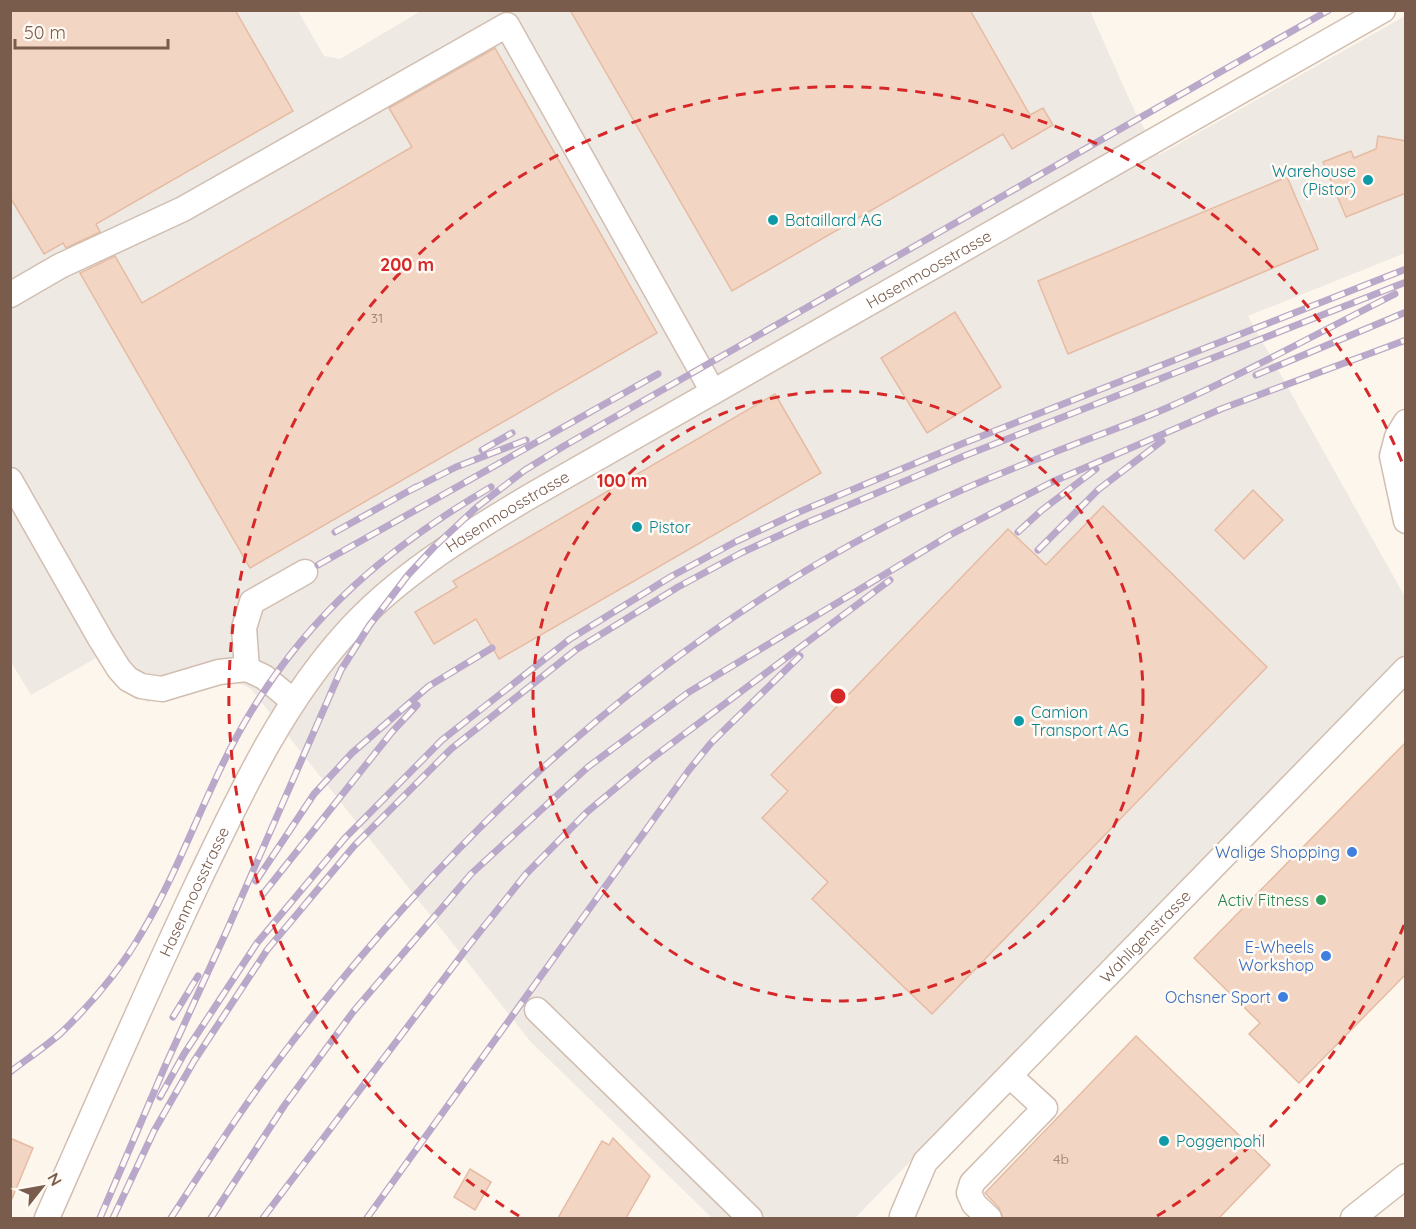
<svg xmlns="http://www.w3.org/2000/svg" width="1416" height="1229" font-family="Quicksand,sans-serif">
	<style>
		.industrial { fill: #efe9e4 }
		.building { fill: #f3d5c3; stroke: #e6bba3; stroke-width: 1.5 }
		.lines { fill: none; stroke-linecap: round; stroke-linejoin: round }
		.minor-casing { stroke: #d1beb0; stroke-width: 27 }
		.minor { stroke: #fff; stroke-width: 24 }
		.rail-casing { stroke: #b9a8c9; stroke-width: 7 }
		.rail { stroke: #fffaf3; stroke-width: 4.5; stroke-dasharray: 14; stroke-linecap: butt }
		.ring { fill: none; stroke: #d62828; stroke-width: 3; stroke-dasharray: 10 8 }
		.culture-dot { fill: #0f9aa8; stroke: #fffaf3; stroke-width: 2 }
		.shop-dot { fill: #3f7fe0; stroke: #fffaf3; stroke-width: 2 }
		.leisure-dot { fill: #2e9e5b; stroke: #fffaf3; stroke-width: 2 }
		.labels { text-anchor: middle; stroke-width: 5; stroke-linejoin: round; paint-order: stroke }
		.number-label { font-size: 14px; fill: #987a6a }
		.culture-label { font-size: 16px; fill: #0d838f; stroke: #fffaf3; text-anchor: start }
		.street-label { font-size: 16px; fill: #7a5c4d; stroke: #fffaf3 }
		.shop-label { font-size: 16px; fill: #366cbe; stroke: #fffaf3; text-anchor: end }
		.leisure-label { font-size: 16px; fill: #27864d; stroke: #fffaf3; text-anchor: end }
		.centre { fill: #d62828; stroke: #fffaf3; stroke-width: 3 }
		.ring-label { font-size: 18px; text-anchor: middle; font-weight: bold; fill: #d62828; stroke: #fffaf3; stroke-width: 5; stroke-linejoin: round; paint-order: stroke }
	</style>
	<rect width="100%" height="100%" fill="#fdf6ec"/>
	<!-- industrial -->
	<path class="industrial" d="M11 11H298L324 56 340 59 421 11H1090L1136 114 1159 155 1405 16V253L1248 316 1405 597V654L855 1218H712L530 1041 251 689 233 680 173 700 147 702 120 690 96 658 31 695 11 662 10 282 14 280 10 274Z"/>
	<!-- building -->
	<path class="building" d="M10 10H235L293 111 96 224 100 232 66 248 63 243 44 254 10 197Z
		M570 10H970L1030 115 1043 108 1053 125 1012 149 1003 134 732 291Z
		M495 48 657 333 250 568 80 273 115 256 142 303 412 147 389 108Z
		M1378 136 1406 141V193L1346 217 1323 162 1351 151 1354 158 1376 149Z
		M1287 177 1318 249 1068 354 1038 281Z
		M955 312 1001 387 927 433 881 358Z
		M775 394 821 473 499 659 476 619 434 644 415 612 457 587 453 581Z
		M1253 490 1283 520 1244 559 1215 530Z
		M1103 506 1267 667 932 1014 812 899 828 882 762 818 788 791 771 775 1008 529 1046 565Z
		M1406 742V974L1299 1083 1249 1034 1260 1023 1194 958Z
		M1136 1036 1270 1165 1219 1218H1003L999 1208 985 1193Z
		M10 1138 33 1148 11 1201H10Z
		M613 1138 650 1176 626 1218H558L602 1141 609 1145Z
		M470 1169 491 1182 475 1210 454 1197Z"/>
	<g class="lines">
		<defs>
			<g id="minor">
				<path d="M10 295 60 266 183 209 507 25 713 392"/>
				<path d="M1406 422 1397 437 1392 456 1406 521"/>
				<path d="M10 480 101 640 119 669 128 679 141 686 162 689 219 672 247 669 264 677 293 701"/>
				<path d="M247 669 244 628 252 602 305 572"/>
				<path d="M537 1010 750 1218"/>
				<path id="s1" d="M902 1216 925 1162 1406 669"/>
				<path id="s2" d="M47 1218C97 1105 146 992 199 880 241 793 281 705 347 632 398 576 462 537 527 498L1383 10"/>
				<path d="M989 1218 974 1204 969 1193 972 1183 1045 1108 1010 1076"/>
				<path d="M1353 1218 1406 1176"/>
			</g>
		</defs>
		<!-- minor casing -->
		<use href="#minor" class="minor-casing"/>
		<!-- minor -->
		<use href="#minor" class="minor"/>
		<defs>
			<path id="rail" d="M1256 375 1406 312
				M482 450 512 433
				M411 490 456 467 526 440
				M335 532 416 487
				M1018 532 1042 510 1096 469
				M1038 550 1099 489 1162 441
				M318 565 658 374
				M256 881 314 794 352 753 429 686 492 648
				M263 894 392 732 417 705
				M173 1017 198 976
				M10 1072C27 1059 45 1047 61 1033 91 1004 120 970 141 934 183 864 207 785 249 715 310 613 390 546 491 487
				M160 1097 184 1054 257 943 345 838 442 740 570 639 672 576 735 542 799 512 959 445 1406 269
				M100 1218 166 1064 228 928 341 670 369 626 408 575 434 547 477 507 525 470 564 446 1329 10
				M113 1218 154 1131 194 1061 267 950 354 846 451 749 577 649 678 587 741 553 804 524 964 456 1406 282
				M171 1218C205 1166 239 1112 277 1062 432 855 625 670 852 544 914 510 979 481 1045 456 1086 439 1129 425 1169 407 1246 373 1320 332 1395 294
				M211 1218 284 1106 353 1012 471 874 588 767 689 692 950 535 1052 482 1221 409 1406 340
				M263 1218 470 944 526 874 587 812 647 762 890 580
				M367 1218 689 770 711 743 800 656"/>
		</defs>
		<!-- rail casing -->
		<use href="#rail" class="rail-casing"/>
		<!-- rail -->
		<use href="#rail" class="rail"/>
	</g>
	<!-- distance rings -->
	<g class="ring">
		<circle cx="838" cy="696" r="305"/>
		<path d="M1404 925A610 610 0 0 1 1157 1216M519 1216A610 610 0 1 1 1404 467"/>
	</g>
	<!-- markers -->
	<g class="culture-dot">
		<circle cx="1368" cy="180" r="6"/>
		<circle cx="773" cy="220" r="6"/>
		<circle cx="637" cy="527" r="6"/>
		<circle cx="1019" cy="721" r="6"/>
		<circle cx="1164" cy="1141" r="6"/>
	</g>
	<g class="shop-dot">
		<circle cx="1352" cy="852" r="6"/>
		<circle cx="1326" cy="956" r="6"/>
		<circle cx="1283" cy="997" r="6"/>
	</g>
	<circle class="leisure-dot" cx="1321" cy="900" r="6"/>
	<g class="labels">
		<!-- number labels -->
		<g class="number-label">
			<text x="377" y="323">31</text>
			<text x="1061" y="1164">4b</text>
		</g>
		<!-- culture labels -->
		<g class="culture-label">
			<text x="1356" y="177" text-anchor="end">Warehouse<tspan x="1356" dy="18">(Pistor)</tspan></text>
			<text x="785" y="226">Bataillard AG</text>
			<text x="649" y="533">Pistor</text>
			<text x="1031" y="718">Camion<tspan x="1031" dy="18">Transport AG</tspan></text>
			<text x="1176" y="1147">Poggenpohl</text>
		</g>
		<!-- street labels -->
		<g class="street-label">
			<text dy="6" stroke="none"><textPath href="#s2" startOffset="1348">Hasenmoosstrasse</textPath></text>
			<text dy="6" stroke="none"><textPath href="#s2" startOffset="862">Hasenmoosstrasse</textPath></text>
			<text dy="6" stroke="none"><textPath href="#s2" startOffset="358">Hasenmoosstrasse</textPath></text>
			<text dy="6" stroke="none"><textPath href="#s1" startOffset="374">Wahligenstrasse</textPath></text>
		</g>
		<!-- shop labels -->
		<g class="shop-label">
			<text x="1340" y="858">Walige Shopping</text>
			<text x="1314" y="953">E-Wheels<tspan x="1314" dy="18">Workshop</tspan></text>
			<text x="1271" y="1003">Ochsner Sport</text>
		</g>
		<!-- leisure labels -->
		<g class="leisure-label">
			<text x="1309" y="906">Activ Fitness</text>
		</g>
	</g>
	<circle cx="838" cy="696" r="9" class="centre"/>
	<g class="ring-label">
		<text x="407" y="271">200 m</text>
		<text x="622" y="487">100 m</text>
	</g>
	<!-- border -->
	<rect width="1416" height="1229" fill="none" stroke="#7a5c4d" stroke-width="24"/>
	<!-- north arrow -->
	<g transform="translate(42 1187) rotate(59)" stroke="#fffaf3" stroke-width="4.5" paint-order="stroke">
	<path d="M0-4.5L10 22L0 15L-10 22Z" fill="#7a5c4d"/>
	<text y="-9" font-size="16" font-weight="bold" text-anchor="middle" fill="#7a5c4d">N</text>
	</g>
	<!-- scale -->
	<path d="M15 39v9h153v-9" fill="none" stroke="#7a5c4d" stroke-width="3"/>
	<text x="24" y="39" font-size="18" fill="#7a5c4d" stroke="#fffaf3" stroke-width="4.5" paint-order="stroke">50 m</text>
</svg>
